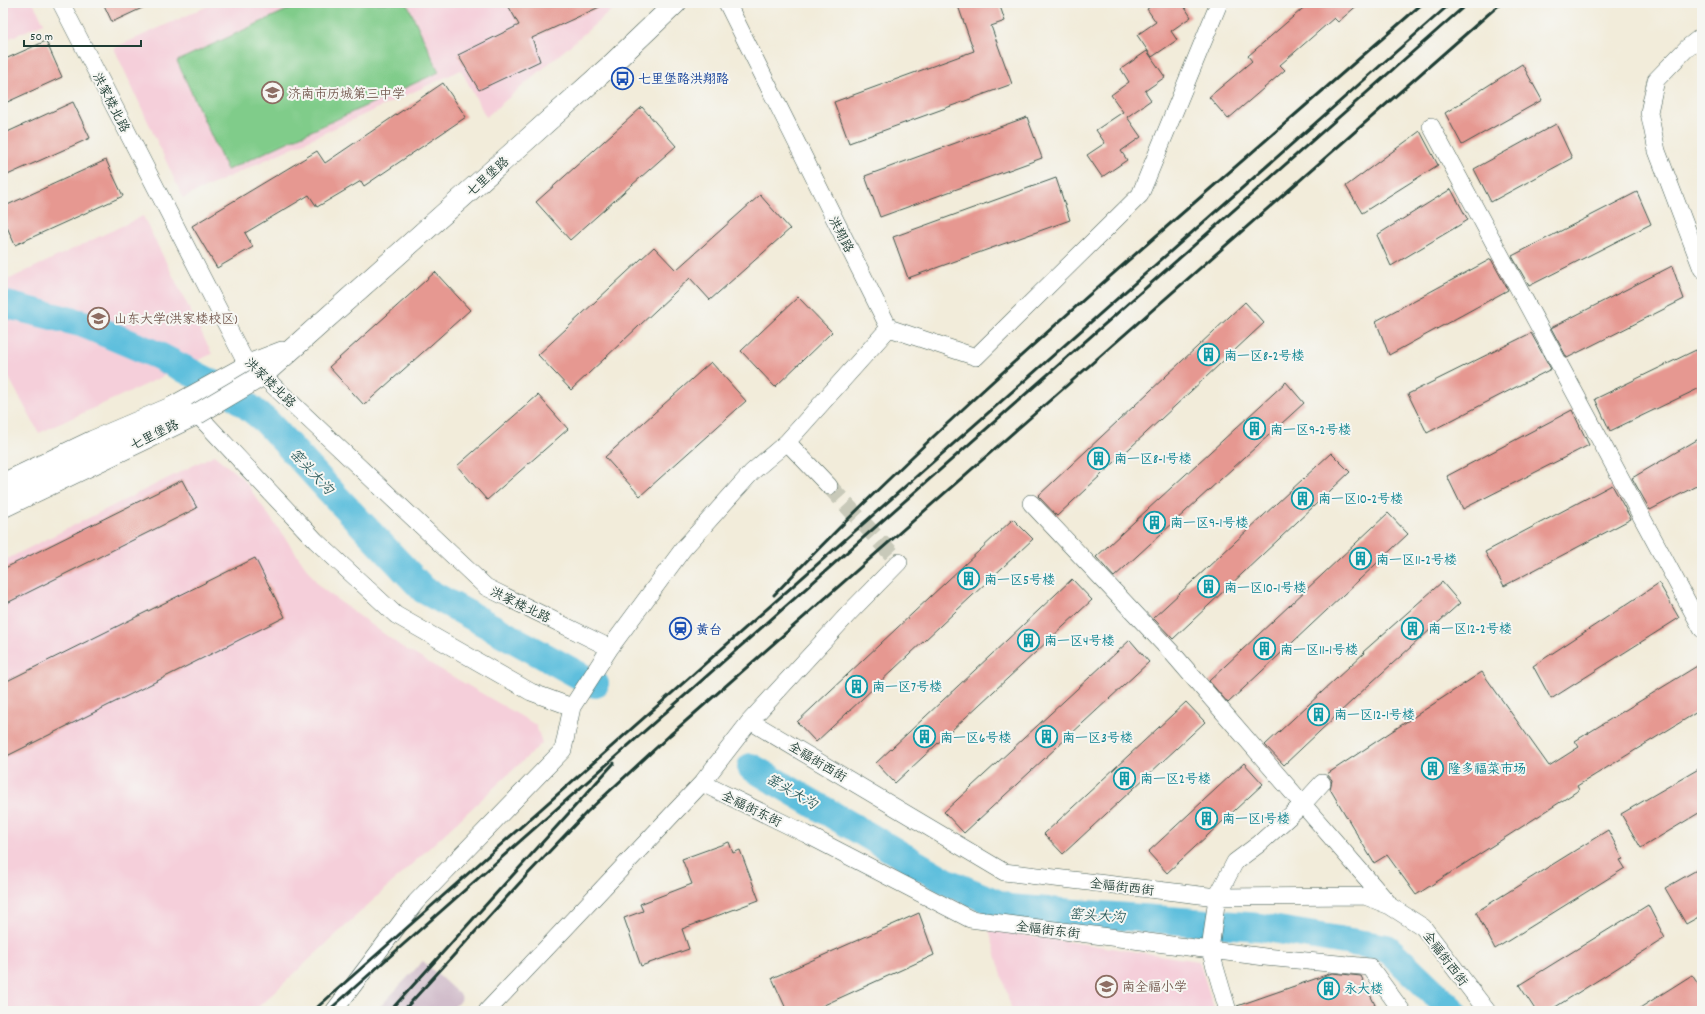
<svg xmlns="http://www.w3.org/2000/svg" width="1705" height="1014" font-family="Dekko,'LXGW WenKai TC',sans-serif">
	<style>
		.built { fill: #f5cfda }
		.industrial { fill: #d1bdcb }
		.green { fill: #80cc8a; stroke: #50845f }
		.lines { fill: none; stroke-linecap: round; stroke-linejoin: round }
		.river { stroke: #5fbfdd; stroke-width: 28 }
		.building { fill: #e69891 }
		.minor-tunnel { stroke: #c8c9b9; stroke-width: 17; stroke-dasharray: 17 8; stroke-linecap: butt }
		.minor-casing { stroke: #3f574d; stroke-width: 18 }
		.major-casing { stroke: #3f574d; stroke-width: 22 }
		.minor { stroke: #fff; stroke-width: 17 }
		.major { stroke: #fff; stroke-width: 21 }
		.rail { stroke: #1f3d34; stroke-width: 3 }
		.major-bridge-casing { stroke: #3f574d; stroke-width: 22; stroke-linecap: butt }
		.major-bridge { stroke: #fff; stroke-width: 21 }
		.labels { text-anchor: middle; stroke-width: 4; stroke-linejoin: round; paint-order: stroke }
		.transit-label { font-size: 13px; fill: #164399; stroke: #f6f6f2; text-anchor: start }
		.education-label { font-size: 13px; fill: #785e54; stroke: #f6f6f2; text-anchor: start }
		.street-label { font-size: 13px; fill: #1f3d34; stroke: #f6f6f2 }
		.culture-label { font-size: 13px; fill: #0d838f; stroke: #f6f6f2; text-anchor: start }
		.water-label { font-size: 14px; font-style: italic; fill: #2f5e5e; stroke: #f6f6f2 }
	</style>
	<rect width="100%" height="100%" fill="#f6f6f2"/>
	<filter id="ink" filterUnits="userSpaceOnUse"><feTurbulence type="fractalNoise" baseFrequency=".025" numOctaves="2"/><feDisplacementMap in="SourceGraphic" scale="8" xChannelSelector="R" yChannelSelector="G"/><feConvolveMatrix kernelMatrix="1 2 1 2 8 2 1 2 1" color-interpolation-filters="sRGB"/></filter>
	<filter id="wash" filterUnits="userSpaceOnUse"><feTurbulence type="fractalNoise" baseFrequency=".012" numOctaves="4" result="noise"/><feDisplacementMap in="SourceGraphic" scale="16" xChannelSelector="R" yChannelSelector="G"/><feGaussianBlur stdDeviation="0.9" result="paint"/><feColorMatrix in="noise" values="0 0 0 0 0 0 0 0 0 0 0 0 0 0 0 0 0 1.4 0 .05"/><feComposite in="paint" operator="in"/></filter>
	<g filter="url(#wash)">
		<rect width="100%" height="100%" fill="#f2ecda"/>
		<!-- built -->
		<path class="built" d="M3 3H33L44 23 3 41Z
			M215 3H620L486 117 461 70 183 198 114 48Z
			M143 216 212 354 39 433 3 367V282Z
			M214 455 243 479 320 587 402 647 536 725 542 743 254 1011H3V561Z
			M989 930 1199 961 1215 1011H1012Z"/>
		<!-- industrial -->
		<path class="industrial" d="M423 961 462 997 458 1003 450 1011H376Z"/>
		<!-- green -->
		<path class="green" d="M302 3H407L439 72 227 170 177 61Z"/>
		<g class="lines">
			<!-- river -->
			<path class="river" d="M3 304 84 324 157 355 233 394 267 422 334 495 424 590 595 684
				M751 767 949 883 1008 908 1260 927 1387 948 1453 1011"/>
		</g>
		<g id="blocks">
			<!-- building -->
			<path class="building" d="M103 3H153L112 22Z
				M517 3H608L532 38 540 61 479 90 458 55 519 25 509 7Z
				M957 3H999L1005 21 991 26 1012 84 849 143 834 102 974 51Z
				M1156 3H1182L1191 17 1171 31 1177 40 1152 57 1137 35 1156 22 1147 9Z
				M1309 3H1360L1338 22 1334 18 1280 65 1285 70 1228 119 1209 97 1252 61 1248 56Z
				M46 41 62 77 3 104V60Z
				M1147 51 1165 77 1145 91 1151 100 1127 117 1141 137 1121 151 1127 160 1102 177 1087 155 1105 143 1096 130 1123 112 1111 95 1129 82 1121 69Z
				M1522 64 1542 100 1462 145 1445 113Z
				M443 83 466 117 364 186 361 181 317 207 309 195 245 233 253 247 217 268 192 226 317 151 325 163Z
				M73 102 90 138 3 177V134Z
				M642 107 676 146 570 240 536 202Z
				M1027 117 1042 158 880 217 865 176Z
				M1556 124 1572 158 1491 202 1474 169Z
				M1420 131 1438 165 1362 213 1346 186Z
				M106 160 123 196 15 245 3 218V207Z
				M1056 178 1070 220 908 278 893 237Z
				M1451 189 1468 220 1391 266 1377 235Z
				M1637 192 1651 224 1529 286 1512 256Z
				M760 195 790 229 710 300 690 278 571 390 538 355 654 247 676 270Z
				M1491 259 1508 290 1389 355 1376 321Z
				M1672 266 1684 299 1567 358 1551 328Z
				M435 272 470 310 364 405 329 367Z
				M798 297 832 332 775 387 741 351Z
				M1245 302 1264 323 1057 516 1038 496Z
				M1531 333 1551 369 1427 433 1408 394Z
				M1696 350 1702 363V387L1610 431 1595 399Z
				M711 362 746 401 640 496 605 457Z
				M1286 382 1304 403 1114 577 1096 557Z
				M538 395 568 429 487 500 457 466Z
				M1572 410 1589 445 1463 509 1447 476Z
				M1702 437V483L1650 510 1632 478Z
				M1331 453 1350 472 1173 639 1153 618Z
				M182 480 197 508 3 605V569Z
				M1612 485 1631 519 1504 586 1485 552Z
				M1388 513 1408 534 1228 703 1209 681Z
				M1013 519 1033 539 816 742 797 722Z
				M255 558 285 617 3 758V683Z
				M1072 579 1092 600 895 783 876 763Z
				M1442 582 1460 603 1372 682 1284 765 1265 745 1364 653 1363 652Z
				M1659 583 1679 618 1551 699 1533 666Z
				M1130 640 1149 662 964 833 944 812Z
				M1702 663V709L1577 786 1579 790 1416 895 1387 855 1374 863 1330 789 1332 780 1327 774 1482 672 1549 766 1579 747 1575 741Z
				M1186 702 1205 722 1063 854 1044 834Z
				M1244 763 1263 784 1167 873 1148 852Z
				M1702 767V811L1641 848 1621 814Z
				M1608 830 1623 859 1620 860 1625 868 1495 949 1476 912Z
				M729 842 733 853 740 850 759 900 682 929 689 949 641 966 624 918 643 911 640 904 692 884 682 859Z
				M1702 867V915L1686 924 1665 888Z
				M1648 905 1665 938 1549 1011H1536L1519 985Z
				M919 913 934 955 811 1011H787L772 978Z
				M1332 973 1361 976 1378 1011H1238L1237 1006Z
				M1692 975 1702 990V1011H1635Z"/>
		</g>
	</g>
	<g filter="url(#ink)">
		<use href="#blocks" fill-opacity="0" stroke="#3f574d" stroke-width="1"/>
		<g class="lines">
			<!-- minor-tunnel -->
			<path class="minor-tunnel" d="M829 486 899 562"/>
			<defs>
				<path id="minor" d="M61 3 243 357 486 587 610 648
					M727 3 889 328 787 442
					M1702 36 1688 47 1656 80 1649 112 1657 151 1702 269
					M1431 126 1702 629
					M889 328 976 357 1140 195 1219 3
					M191 404 197 414 316 541 396 615 531 692 572 707
					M1031 503 1174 655 1388 903
					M750 721 1004 872 1217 897 1365 896 1390 906 1423 927 1487 1011
					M702 783 806 834 970 919 1265 957 1370 967 1402 1011
					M334 1011 416 902 563 750 572 707 610 648 683 549 752 472 787 442 829 486
					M487 1011 702 783 750 721 850 612 899 562
					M1228 1011 1210 950 1217 897 1235 862 1259 844 1302 805 1322 783"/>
				<path id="major" d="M263 375 612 64 676 3
					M3 484 93 441 173 407 251 364 282 352
					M3 507 197 414"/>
			</defs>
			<!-- minor casing -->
			<use href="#minor" class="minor-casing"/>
			<!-- major casing -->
			<use href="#major" class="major-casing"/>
			<!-- minor -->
			<use href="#minor" class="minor"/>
			<!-- major -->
			<use href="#major" class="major"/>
			<!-- rail -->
			<path class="rail" d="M774 595C896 466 1029 347 1163 230 1250 154 1336 79 1423 3
				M313 1011 1451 3
				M328 1011 1468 3
				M390 1011 614 763
				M403 1011 526 876 587 812 670 735 1501 3"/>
			<defs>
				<path id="major-bridge" d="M197 414 263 375"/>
			</defs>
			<!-- major-bridge casing -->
			<use href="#major-bridge" class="major-bridge-casing"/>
			<!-- major-bridge -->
			<use href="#major-bridge" class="major-bridge"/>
		</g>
	</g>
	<!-- icons -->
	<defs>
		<symbol id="bus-ring" viewBox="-11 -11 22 22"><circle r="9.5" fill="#f6f6f2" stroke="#1a4fb4" stroke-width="1.5"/><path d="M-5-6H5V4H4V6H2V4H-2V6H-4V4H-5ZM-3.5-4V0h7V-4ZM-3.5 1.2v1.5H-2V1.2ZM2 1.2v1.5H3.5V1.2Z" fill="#1a4fb4"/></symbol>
		<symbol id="school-ring" viewBox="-11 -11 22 22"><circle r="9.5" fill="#f6f6f2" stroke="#8d6e63" stroke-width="1.5"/><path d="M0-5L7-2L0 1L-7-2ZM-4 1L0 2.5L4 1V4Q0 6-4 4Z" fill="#8d6e63"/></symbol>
		<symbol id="university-ring" viewBox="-11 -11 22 22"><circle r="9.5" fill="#f6f6f2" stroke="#8d6e63" stroke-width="1.5"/><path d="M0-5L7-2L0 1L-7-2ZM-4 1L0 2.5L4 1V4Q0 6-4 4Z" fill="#8d6e63"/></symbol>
		<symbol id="building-ring" viewBox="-11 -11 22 22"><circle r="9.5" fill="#f6f6f2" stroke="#0f9aa8" stroke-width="1.5"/><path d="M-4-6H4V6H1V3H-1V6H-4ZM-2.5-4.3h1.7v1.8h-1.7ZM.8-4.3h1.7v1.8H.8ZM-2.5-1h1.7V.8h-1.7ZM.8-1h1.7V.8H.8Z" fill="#0f9aa8"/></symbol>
		<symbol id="station-ring" viewBox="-11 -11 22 22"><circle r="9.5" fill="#f6f6f2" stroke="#1a4fb4" stroke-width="1.5"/><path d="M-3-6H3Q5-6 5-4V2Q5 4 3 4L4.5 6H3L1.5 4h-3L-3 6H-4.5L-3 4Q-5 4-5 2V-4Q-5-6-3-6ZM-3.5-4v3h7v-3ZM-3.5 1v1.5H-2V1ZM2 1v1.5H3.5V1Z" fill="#1a4fb4"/></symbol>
	</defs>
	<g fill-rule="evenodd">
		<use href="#bus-ring" x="610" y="66" width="25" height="25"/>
		<use href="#school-ring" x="260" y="80" width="25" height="25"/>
		<use href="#university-ring" x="86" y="306" width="25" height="25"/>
		<use href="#building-ring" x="1196" y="342" width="25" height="25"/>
		<use href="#building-ring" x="1242" y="416" width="25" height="25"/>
		<use href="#building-ring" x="1086" y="446" width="25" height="25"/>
		<use href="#building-ring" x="1290" y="486" width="25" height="25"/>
		<use href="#building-ring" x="1142" y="510" width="25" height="25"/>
		<use href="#building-ring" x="1348" y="546" width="25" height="25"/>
		<use href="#building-ring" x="956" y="566" width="25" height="25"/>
		<use href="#building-ring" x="1196" y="574" width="25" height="25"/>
		<use href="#building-ring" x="1400" y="616" width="25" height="25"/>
		<use href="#station-ring" x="668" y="616" width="25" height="25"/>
		<use href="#building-ring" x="1016" y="628" width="25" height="25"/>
		<use href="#building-ring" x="1252" y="636" width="25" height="25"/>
		<use href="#building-ring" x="844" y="674" width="25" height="25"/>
		<use href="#building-ring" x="1306" y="702" width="25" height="25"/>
		<use href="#building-ring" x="912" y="724" width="25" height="25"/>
		<use href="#building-ring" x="1034" y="724" width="25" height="25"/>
		<use href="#building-ring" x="1420" y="756" width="25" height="25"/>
		<use href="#building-ring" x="1112" y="766" width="25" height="25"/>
		<use href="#building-ring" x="1194" y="806" width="25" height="25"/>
		<use href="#school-ring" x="1094" y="974" width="25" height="25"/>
		<use href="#building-ring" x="1316" y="976" width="25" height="25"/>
	</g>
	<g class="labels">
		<!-- transit labels -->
		<g class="transit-label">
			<text x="638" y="83">七里堡路洪翔路</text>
			<text x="696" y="634">黄台</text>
		</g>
		<!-- education labels -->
		<g class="education-label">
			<text x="288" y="98">济南市历城第三中学</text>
			<text x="114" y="323">山东大学(洪家楼校区)</text>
			<text x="1122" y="991">南全福小学</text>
		</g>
		<!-- street labels -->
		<g class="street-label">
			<text transform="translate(112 102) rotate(63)" y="5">洪家楼北路</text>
			<text transform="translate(487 176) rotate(-42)" y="5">七里堡路</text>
			<text transform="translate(842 234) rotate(63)" y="5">洪翔路</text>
			<text transform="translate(271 382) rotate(44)" y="5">洪家楼北路</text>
			<text transform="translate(154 434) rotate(-26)" y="5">七里堡路</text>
			<text transform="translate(521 604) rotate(26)" y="5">洪家楼北路</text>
			<text transform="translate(818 761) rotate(31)" y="5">全福街西街</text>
			<text transform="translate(752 808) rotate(26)" y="5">全福街东街</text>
			<text transform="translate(1122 886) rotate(7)" y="5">全福街西街</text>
			<text transform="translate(1048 929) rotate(7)" y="5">全福街东街</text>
			<text transform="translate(1446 958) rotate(53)" y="5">全福街西街</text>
		</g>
		<!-- culture labels -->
		<g class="culture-label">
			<text x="1224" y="360">南一区8-2号楼</text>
			<text x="1270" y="434">南一区9-2号楼</text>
			<text x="1114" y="463">南一区8-1号楼</text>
			<text x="1318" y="503">南一区10-2号楼</text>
			<text x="1170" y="527">南一区9-1号楼</text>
			<text x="1376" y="564">南一区11-2号楼</text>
			<text x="984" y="584">南一区5号楼</text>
			<text x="1224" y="592">南一区10-1号楼</text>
			<text x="1428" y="633">南一区12-2号楼</text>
			<text x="1044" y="645">南一区4号楼</text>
			<text x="1280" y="654">南一区11-1号楼</text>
			<text x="872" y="691">南一区7号楼</text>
			<text x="1334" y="719">南一区12-1号楼</text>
			<text x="940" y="742">南一区6号楼</text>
			<text x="1062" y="742">南一区3号楼</text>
			<text x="1448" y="773">隆多福菜市场</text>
			<text x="1140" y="783">南一区2号楼</text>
			<text x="1222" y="823">南一区1号楼</text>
			<text x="1344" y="993">永大楼</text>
		</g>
		<!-- water labels -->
		<g class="water-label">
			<text transform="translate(312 471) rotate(47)" y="5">窑头大沟</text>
			<text transform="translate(792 791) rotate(30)" y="5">窑头大沟</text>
			<text transform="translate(1097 915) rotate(4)" y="5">窑头大沟</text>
		</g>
	</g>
	<!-- margin -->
	<rect width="1705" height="1014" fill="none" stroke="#f6f6f2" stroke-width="16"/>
	<!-- scale -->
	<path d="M24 40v6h117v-6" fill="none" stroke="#1f3d34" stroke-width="2"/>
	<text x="30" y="40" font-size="12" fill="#1f3d34" stroke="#f6f6f2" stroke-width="3" paint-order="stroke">50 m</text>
</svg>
